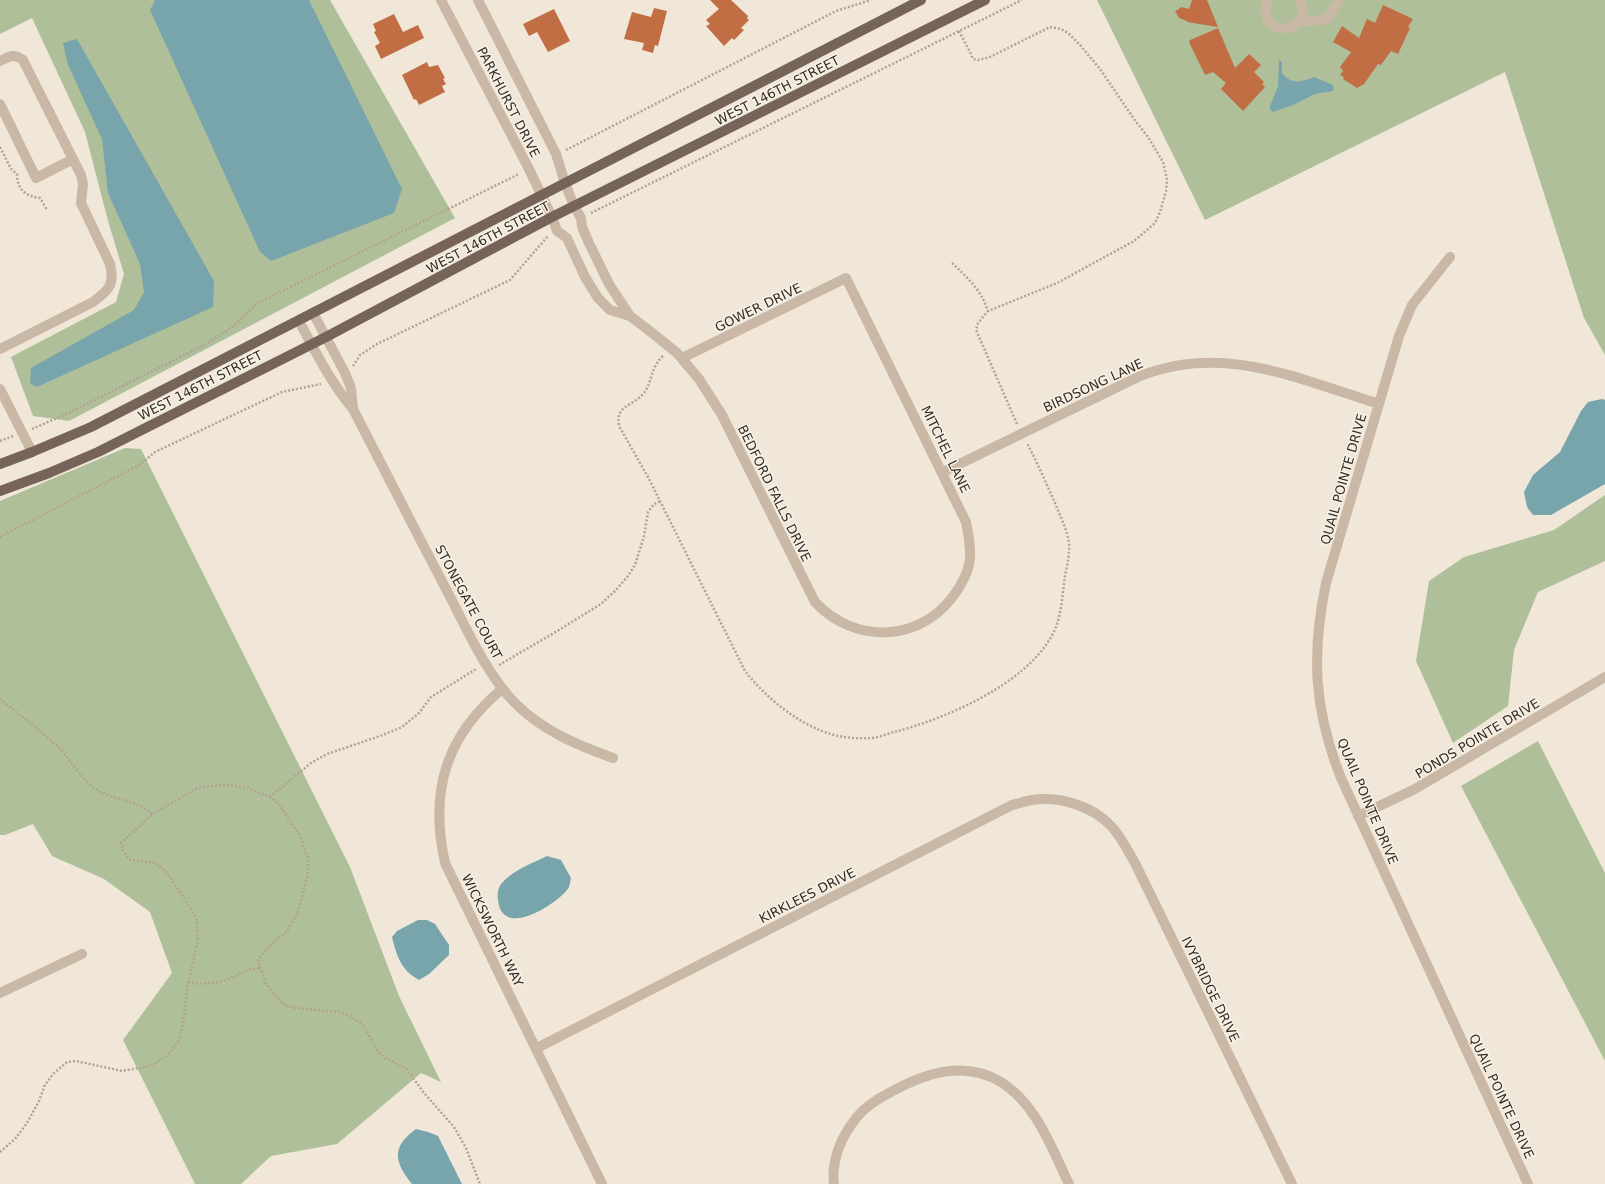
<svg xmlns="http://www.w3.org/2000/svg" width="1605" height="1184" font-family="'DejaVu Sans',sans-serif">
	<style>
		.green { fill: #afbf99 }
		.water { fill: #78a5ac }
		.building { fill: #c26e44 }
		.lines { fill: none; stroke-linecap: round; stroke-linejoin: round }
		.path { stroke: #b3a28f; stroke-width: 2.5; stroke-dasharray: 2 2; stroke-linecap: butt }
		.minor { stroke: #c8b8a5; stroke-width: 10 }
		.major { stroke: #756457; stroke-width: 10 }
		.labels { text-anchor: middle; stroke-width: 3; stroke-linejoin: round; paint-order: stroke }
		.street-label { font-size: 13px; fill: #342c26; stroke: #f8f1e5 }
	</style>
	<rect width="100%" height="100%" fill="#f0e7d9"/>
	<!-- green -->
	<path class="green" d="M0 0H330L455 218 69 421 33 416 11 357 116 302 124 274 108 221 85 132 32 18 0 34Z
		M1097 0H1605V355L1584 318 1505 72 1205 220Z
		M125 448 141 449 350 867 399 996 441 1082 421 1073 337 1144 271 1156 241 1184H195L123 1040 172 973 150 912 104 879 52 856 33 824 5 835H0V501Z
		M1605 495V561L1538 592 1514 650 1508 706 1453 743 1416 661 1429 581 1464 557 1554 530Z
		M1538 741 1605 873V1061L1461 786Z"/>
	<!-- water -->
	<path class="water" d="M155 0H309L402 189 394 213 271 261 260 252 150 10Z
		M77 39 214 281 213 307 37 387 30 383 31 368 134 310 144 292 140 264 108 193 102 139 68 65 63 43Z
		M1279 60 1282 62V73C1291 85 1302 82 1314 77L1333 85V91L1315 94 1293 105 1273 112 1270 109V106L1278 86Z
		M1602 399 1605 400V484L1551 515H1533L1527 507 1524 492 1533 475 1560 452 1581 411 1588 402Z
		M547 856 561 860 571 878C570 882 570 887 567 890 554 906 502 939 498 900 497 895 498 887 502 883 513 870 533 863 547 856Z
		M418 920H427L435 924 449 945V955L429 974 419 980C401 970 397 957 392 937L397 931Z
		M416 1129 428 1132 438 1136 462 1184H412C394 1162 391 1147 416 1129Z"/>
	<!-- building -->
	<path class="building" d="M710 0H731L748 16 747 18 749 20 741 28 744 30 734 40 732 38 724 46 706 26 710 24 706 20 719 9Z
		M1192 0H1207L1218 27 1187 22V21L1179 18 1175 11 1179 9 1181 7 1189 9Z
		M1383 5 1413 19 1408 27 1410 28 1398 54 1391 51 1381 65 1378 64 1364 84 1357 88 1343 79 1344 77 1340 75 1343 71 1340 67 1351 52 1333 42 1342 26 1359 38 1367 19 1375 23Z
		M654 8 667 11 658 46 655 45 653 53 642 50 644 43 624 39 632 12 651 17Z
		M554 9 570 41 548 52 537 32 529 36 523 24Z
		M394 14 403 32 418 25 424 38 381 59 375 46 380 43 374 32 376 31 373 24Z
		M1218 28 1235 68 1249 54 1261 65 1254 72 1264 82 1262 84 1265 87 1243 111 1221 89 1226 83 1213 72 1205 75 1189 42 1190 40Z
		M427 62 429 67 438 65 445 78 443 79 446 84 442 86 445 92 419 105 416 99 414 100 402 75Z"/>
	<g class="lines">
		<!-- path -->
		<path class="path" d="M959 31 971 54 973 59 978 60 990 57 1050 27 1061 29 1068 33 1081 46 1100 69 1134 119 1148 137 1163 162 1167 179 1166 191 1160 212 1155 223 1134 241 1057 283 988 311
			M0 147 11 169 17 174C17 189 25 196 40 198L47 210
			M566 150 836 11 871 0
			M591 213 1022 0
			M952 263C968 278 981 290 988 311L978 323 976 330 1017 424
			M663 356C649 369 653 383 643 394 632 407 615 405 619 426L648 477 745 671C766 698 800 726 834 735 846 738 859 739 871 738 878 738 886 734 894 732 945 719 1024 685 1051 637 1062 619 1062 596 1065 576 1067 565 1070 554 1069 543 1067 529 1060 516 1055 503 1046 483 1037 462 1027 443
			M353 366 360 355 377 344 510 280 548 236
			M32 429 73 411 206 344 231 328 258 303 519 174
			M0 441 13 436
			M0 537 141 464 155 452 282 392 321 384
			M499 665 554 633 601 604 615 591 628 576 635 565 644 536 648 512 654 504 661 501
			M0 699C18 714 38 728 55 744 68 756 81 778 94 788 113 801 135 799 153 814L195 789 211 786 228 785 247 788 270 797 278 803 299 834 308 858V874L298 912 286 932 266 949 258 960 266 984 283 1004 295 1008 340 1012 350 1016 363 1025 378 1052 385 1058 406 1068 424 1093 454 1127 466 1148 480 1184
			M270 797 311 763 327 754 383 735 402 727 419 713 431 697 476 669
			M188 983C202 984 217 984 231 978 242 973 249 968 261 968
			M0 1152 15 1139 27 1123 39 1101 45 1085 53 1074 67 1062 76 1061 122 1071 139 1068 150 1066 167 1056 178 1042 183 1023 188 983 198 940 196 917 166 871 155 863 130 860 123 850 121 843 153 814"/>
		<!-- minor -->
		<path class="minor" d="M441 0 529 169 552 217 557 231 567 238 585 277 598 298 610 310 630 316 651 332 677 353 699 379 722 415 815 602C853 643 916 643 951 599 960 588 969 572 970 558 971 546 968 533 966 522L846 278 682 358
			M478 0 556 154 565 183 574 206 581 218 582 227 588 241 609 284 630 316
			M1268 0C1265 6 1264 12 1267 18 1278 41 1312 22 1300 0
			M1300 20 1311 21 1327 19 1339 0
			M0 61C10 56 14 53 23 60L81 175 83 184 81 203 110 264C115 285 109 290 93 302L0 349
			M0 104 36 178 73 159
			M1450 257 1412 305 1399 336 1326 583C1311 655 1314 710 1341 778L1528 1184
			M313 313 345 373 351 388 353 409
			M299 321C315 351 331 383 353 409 384 469 414 528 445 587 465 625 486 674 516 704 543 731 577 745 613 758
			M0 389 32 452
			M943 472 1138 377C1222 342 1298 379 1379 404
			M502 689C446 736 429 791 445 863L602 1184
			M1358 816 1415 789 1605 677
			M0 993 82 954
			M537 1048 1012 805C1018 804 1025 801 1032 800 1060 796 1093 806 1112 827 1121 837 1128 851 1135 863L1292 1184
			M834 1184C831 1160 842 1135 857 1117 866 1106 879 1098 891 1092 925 1073 964 1060 1001 1082 1037 1105 1051 1147 1069 1184"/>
		<!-- major -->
		<path class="major" d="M0 464 32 452 91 427 921 0
			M0 491 49 473 98 452 326 337 552 217 985 0"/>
	</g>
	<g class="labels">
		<!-- street labels -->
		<g class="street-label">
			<text transform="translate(777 90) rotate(-27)" y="5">WEST 146TH STREET</text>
			<text transform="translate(509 102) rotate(63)" y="5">PARKHURST DRIVE</text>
			<text transform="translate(488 237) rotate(-28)" y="5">WEST 146TH STREET</text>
			<text transform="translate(758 307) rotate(-26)" y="5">GOWER DRIVE</text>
			<text transform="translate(200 385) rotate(-27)" y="5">WEST 146TH STREET</text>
			<text transform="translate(1093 385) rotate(-25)" y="5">BIRDSONG LANE</text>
			<text transform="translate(946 449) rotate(64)" y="5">MITCHEL LANE</text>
			<text transform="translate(1343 479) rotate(-74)" y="5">QUAIL POINTE DRIVE</text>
			<text transform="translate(775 493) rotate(64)" y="5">BEDFORD FALLS DRIVE</text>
			<text transform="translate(469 602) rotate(62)" y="5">STONEGATE COURT</text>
			<text transform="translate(1477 738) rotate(-31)" y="5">PONDS POINTE DRIVE</text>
			<text transform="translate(1368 801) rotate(67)" y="5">QUAIL POINTE DRIVE</text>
			<text transform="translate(807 895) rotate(-27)" y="5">KIRKLEES DRIVE</text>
			<text transform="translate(493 930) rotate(64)" y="5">WICKSWORTH WAY</text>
			<text transform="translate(1211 989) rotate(64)" y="5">IVYBRIDGE DRIVE</text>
			<text transform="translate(1502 1096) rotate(65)" y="5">QUAIL POINTE DRIVE</text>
		</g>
	</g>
</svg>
